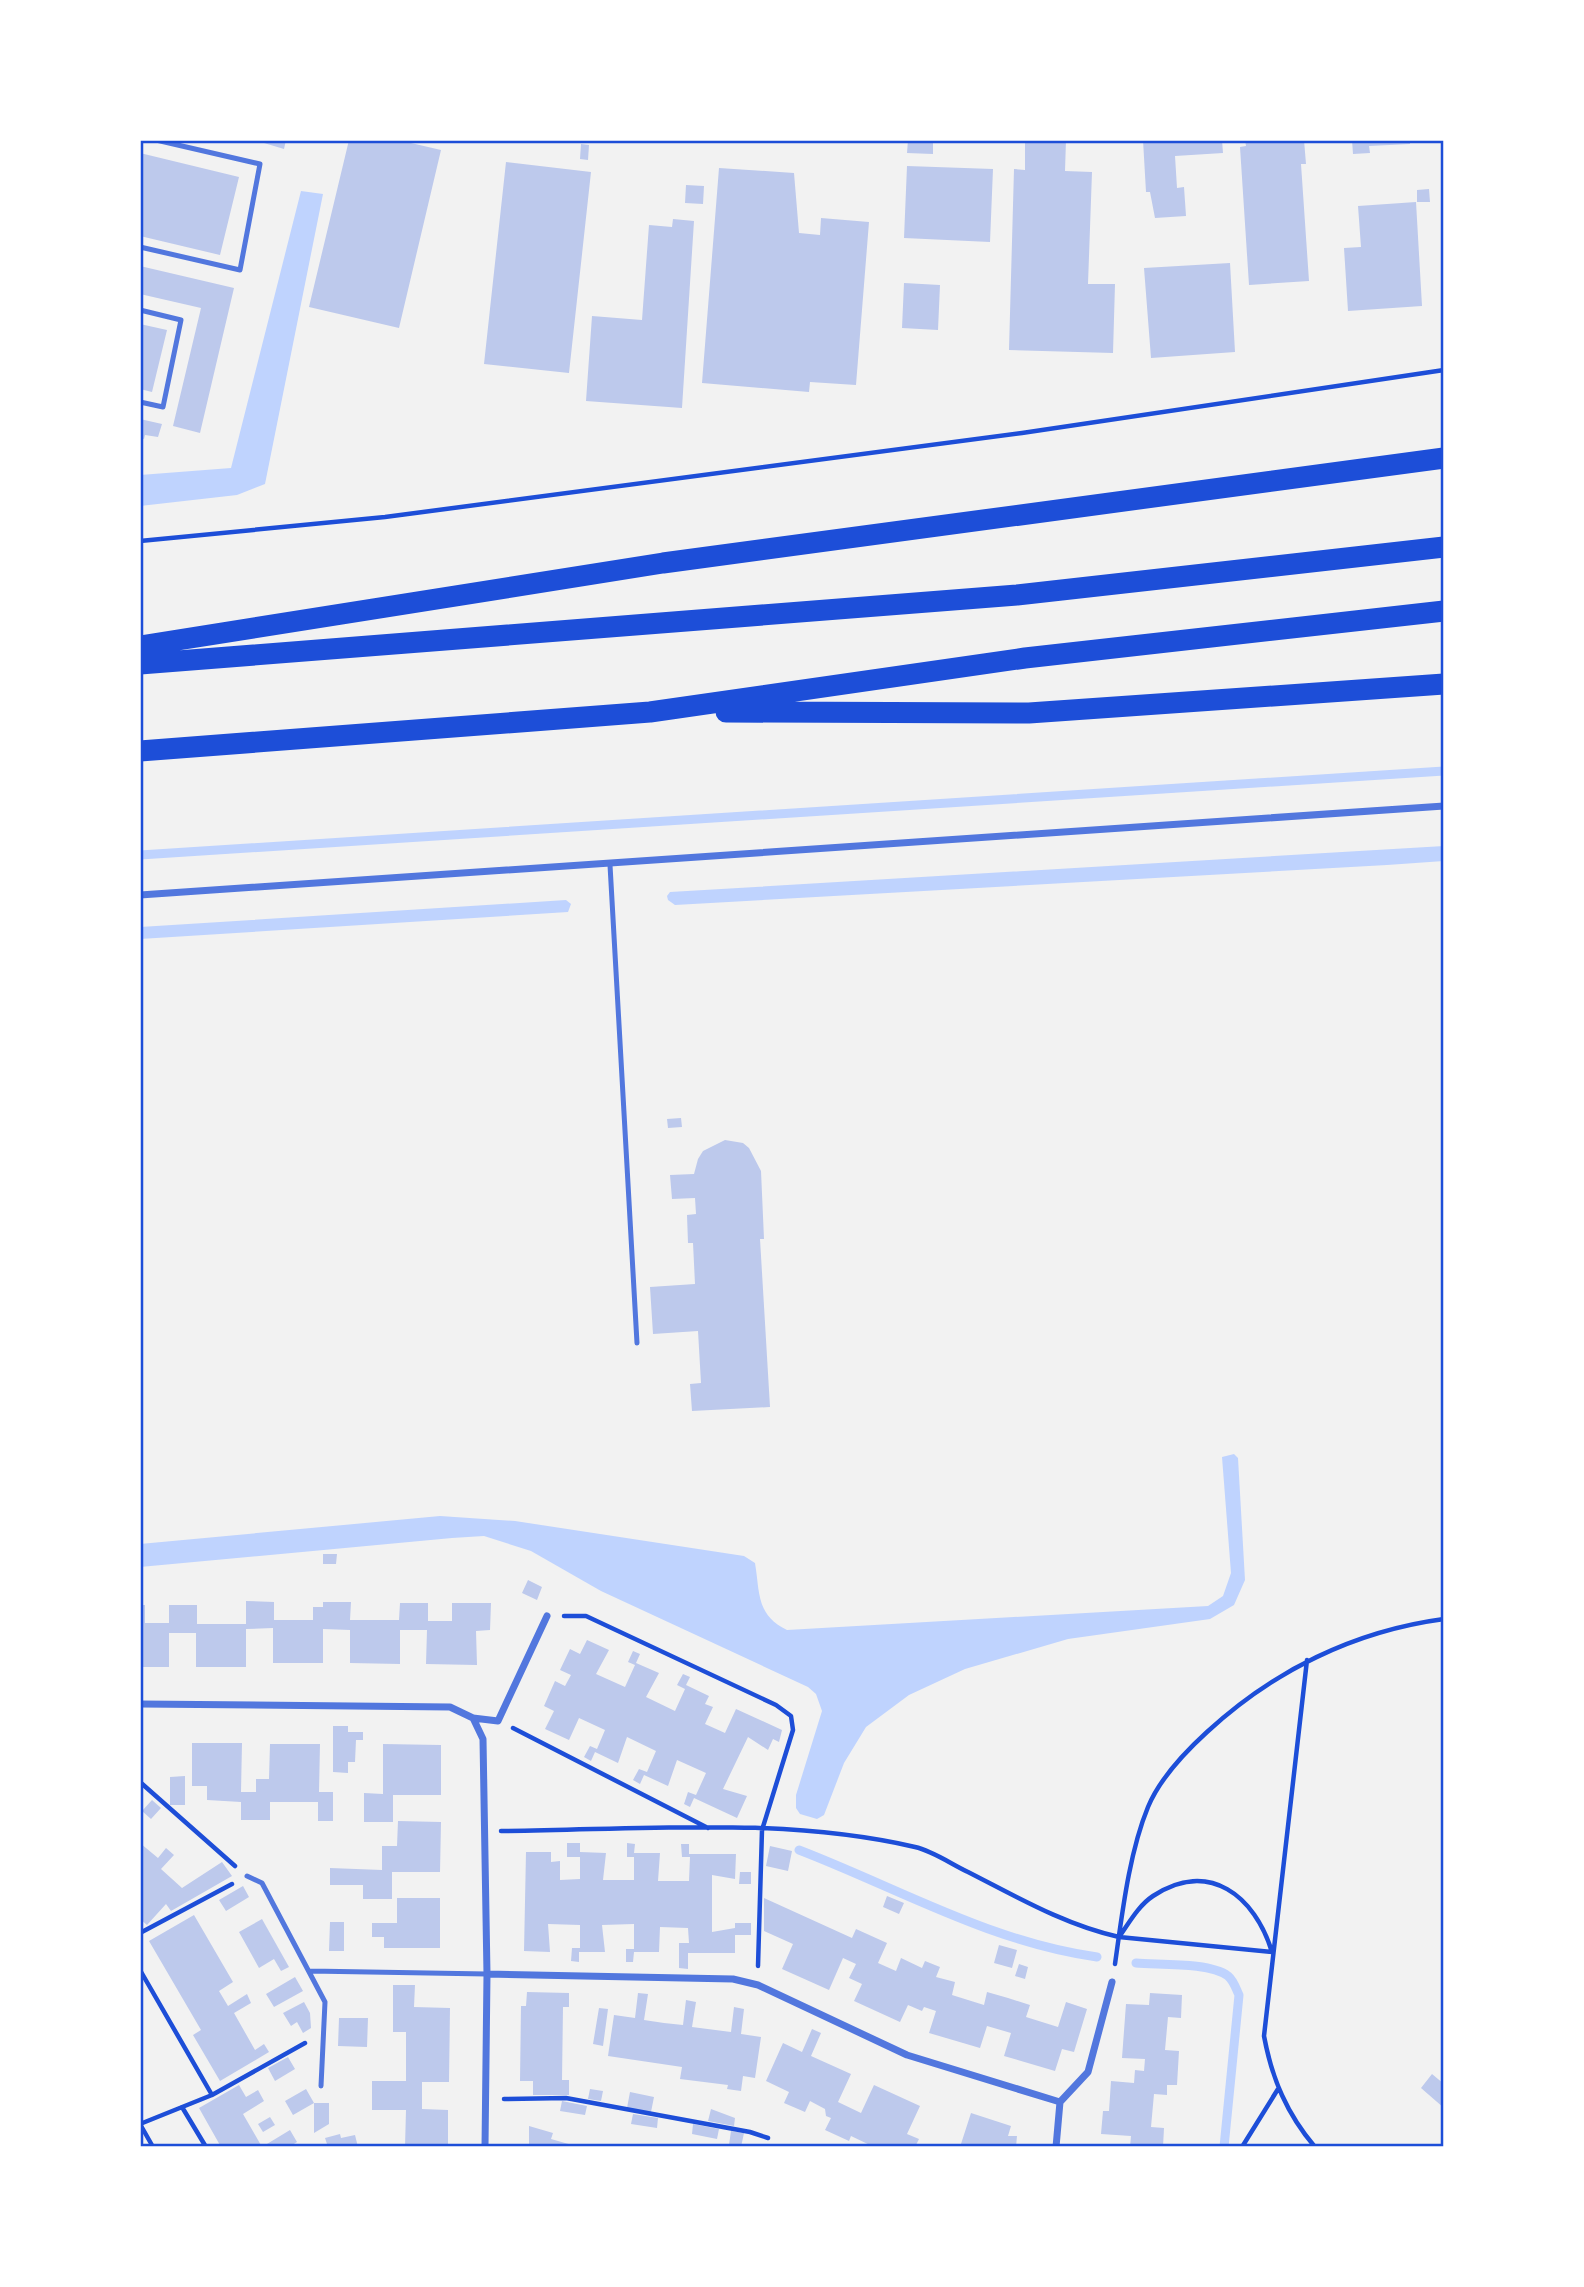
<svg xmlns="http://www.w3.org/2000/svg" width="1584" height="2287" font-family="'Titillium Web',sans-serif">
	<style>
		.water { fill: #bfd3fe }
		.lines { fill: none; stroke-linecap: round; stroke-linejoin: round }
		.stream { stroke: #bfd3fe; stroke-width: 9 }
		.building { fill: #bdc9ec }
		.path { stroke: #1d4ed8; stroke-width: 4.5 }
		.service { stroke: #5277de; stroke-width: 5 }
		.minor { stroke: #5277de; stroke-width: 7 }
		.motorway { stroke: #1d4ed8; stroke-width: 21 }
		.neatline { fill: none; stroke: #1d4ed8; stroke-width: 2.5 }
	</style>
	<rect width="100%" height="100%" fill="#f2f2f2"/>
	<!-- water -->
	<path class="water" d="M301 191 323 194 265 484 237 495 140 506V475L231 468Z
		M1444 846V861L1387 865 675 905 668 900 667 896 670 892Z
		M566 900 571 904 568 912 140 939V927Z
		M1234 1454 1238 1458 1245 1580 1234 1605 1210 1619 1068 1639 965 1669 909 1695 866 1727 844 1763 824 1815 817 1819 800 1814 796 1808V1795L822 1711 816 1694 808 1687 601 1591 531 1551 484 1536 452 1538 140 1567V1544L440 1516 515 1521 744 1556 755 1563C760 1593 756 1615 787 1630L1208 1606 1223 1596 1231 1573 1222 1457Z"/>
	<g class="lines">
		<!-- stream -->
		<path class="stream" d="M140 855 1444 771
			M799 1850C898 1888 990 1942 1097 1957
			M1136 1963C1159 1965 1210 1962 1228 1976 1234 1981 1236 1989 1239 1995L1224 2147"/>
	</g>
	<!-- building -->
	<path class="building" d="M254 140H286L284 149Z
		M349 140H398L441 150 399 328 309 307Z
		M908 140H933V154L907 153Z
		M1025 140H1066L1065 171 1092 172 1088 284H1115L1113 353 1009 350 1014 169 1025 170Z
		M1143 140H1222L1223 153 1175 156 1177 188 1184 187 1186 216 1155 218 1150 192H1146Z
		M1245 140H1304L1306 164H1301L1309 281 1249 285 1240 147 1246 146Z
		M1352 140H1410V144L1369 146 1370 153 1353 154Z
		M581 144 589 145 588 160 580 159Z
		M140 153 239 177 220 255 140 236Z
		M506 162 591 172 569 373 484 364Z
		M907 166 993 169 990 242 904 238Z
		M719 168 794 173 799 233 820 235 821 218 869 222 856 385 810 382 809 392 702 383Z
		M686 185 704 186 703 204 685 203Z
		M1429 189 1430 202H1417V190Z
		M1416 202 1422 306 1348 311 1344 248 1361 247 1358 206Z
		M673 219 694 221 682 408 586 401 592 316 642 320 649 225 672 227Z
		M1230 263 1235 352 1151 358 1144 268Z
		M140 266 234 288 200 433 173 426 201 308 140 294Z
		M904 283 940 285 938 330 902 328Z
		M140 324 167 330 152 392 140 389Z
		M140 419 162 424 158 437 145 435 144 439 140 438Z
		M681 1118 682 1127 668 1128 667 1119Z
		M725 1140 743 1143 749 1148 761 1171 764 1239H760L770 1407 692 1411 690 1384 701 1383 698 1331 653 1334 650 1287 695 1284 693 1243H688L687 1215 696 1214 695 1198 672 1199 670 1175 694 1174 698 1159 703 1151Z
		M323 1554H337L336 1564H323Z
		M528 1580 542 1587 537 1600 522 1593Z
		M246 1601 274 1602V1620H313V1607H323V1602H351L350 1620H399L400 1603H428V1621H452V1603H491L490 1630 476 1631 477 1665 426 1664 427 1630H400V1664L350 1663V1630L323 1629V1663H273V1628L246 1629V1667H196V1633H169V1667H140V1605H145V1623H169V1605H197V1624H246Z
		M587 1640 609 1650 596 1674 625 1687 635 1665 628 1662 633 1651 640 1654 636 1663 659 1673 646 1697 675 1711 685 1689 677 1685 683 1674 690 1677 686 1685 709 1696 705 1704 713 1707 705 1724 725 1733 736 1709 782 1730 779 1742 773 1739 768 1750 748 1737 723 1789 747 1796 737 1818 694 1798 690 1807 684 1804 688 1792 696 1795 706 1773 677 1760 668 1786 644 1775 640 1784 633 1780 639 1769 647 1772 656 1751 627 1737 618 1763 595 1752 591 1761 584 1757 590 1746 597 1749 605 1730 579 1718 569 1740 545 1729 554 1711 544 1706 555 1681 565 1686 571 1675 560 1670 570 1649 580 1654Z
		M333 1726H348V1732H363V1740H356L355 1762H348V1773L333 1772Z
		M192 1743H242L241 1792H256V1779H269L270 1744H320L319 1792H333V1821H318V1802H270V1820H241V1802L207 1800V1786H192Z
		M383 1744 441 1745V1795H393V1822H364V1793L383 1794Z
		M185 1776V1805H170V1777Z
		M152 1800 161 1808 151 1819 142 1811Z
		M398 1821 441 1822 440 1872H392V1899H363V1885H330V1868L382 1870V1846H397Z
		M140 1843 158 1858 166 1848 174 1855 161 1869 182 1888 222 1862 232 1876 171 1911 166 1904 147 1925 140 1919Z
		M567 1843H580V1852L606 1853 603 1880H634V1857H627V1843L635 1844 634 1853H660L658 1881H689L690 1857H682L681 1844H689V1854H736L735 1879 712 1875V1932L735 1928V1923H751V1935H735V1953H688V1969L679 1968V1943H689L688 1928 660 1927 659 1952H634L633 1962H626V1949H634V1924L602 1925 605 1952H579V1962L571 1961 572 1948H580V1925L548 1924 550 1952 524 1951 526 1852H551V1862L560 1861V1880L580 1879V1857H567Z
		M770 1846 792 1851 788 1871 766 1866Z
		M740 1872H751V1884H739Z
		M243 1886 249 1897 226 1911 219 1900Z
		M887 1896 904 1903 899 1914 883 1907Z
		M397 1898H440V1948H384V1937H372V1923H397Z
		M764 1898 852 1938 856 1929 887 1943 878 1963 896 1971 901 1958 922 1968 925 1961 940 1967 936 1977 955 1982 952 1995 984 2005 987 1992 1008 1998 1030 2005 1026 2017 1058 2027 1066 2002 1087 2009 1074 2052 1062 2049 1055 2071 1004 2056 1011 2033 987 2026 980 2048 929 2033 936 2011 924 2007 922 2011 908 2005 900 2022 854 2001 862 1984 849 1978 856 1964 843 1958 829 1990 782 1969 793 1944 764 1931Z
		M194 1915 233 1982 219 1991 228 2006 247 1994 251 2003 234 2013 255 2050 264 2044 269 2052 220 2081 193 2035 201 2030 149 1941Z
		M262 1919 289 1967 281 1971 274 1959 259 1968 239 1932Z
		M330 1922H344V1951H329Z
		M999 1945 1017 1950 1012 1968 994 1963Z
		M1019 1964 1028 1967 1025 1979 1015 1976Z
		M295 1977 303 1991 274 2007 266 1994Z
		M393 1985H415L414 2007 450 2008 449 2082H422V2109L448 2110V2147H405L406 2110H372V2081H406V2032H393Z
		M527 1992 569 1993V2007H563L562 2080H569V2095H533V2081H520L521 2006H526Z
		M638 1993 648 1994 644 2020 664 2023 683 2025 686 2000 696 2002 692 2027 731 2032 734 2007 744 2009 741 2034 761 2037 755 2078 743 2076 741 2091 727 2089 728 2085 680 2079 682 2067 608 2056 614 2015 635 2018Z
		M1150 1993 1182 1995 1181 2018 1168 2017 1165 2050 1179 2051 1177 2085H1167V2095L1154 2094 1151 2127 1164 2128 1163 2147H1130L1131 2136 1101 2134 1103 2111H1109L1111 2081 1134 2083 1135 2070 1144 2071 1145 2059 1122 2058 1126 2004 1149 2005Z
		M304 2002 310 2013 311 2028 303 2033 297 2022 291 2026 283 2013Z
		M599 2008 608 2009 603 2046 593 2044Z
		M339 2018H368L367 2047 338 2046Z
		M812 2029 821 2033 811 2056 851 2074 838 2102 861 2113 874 2085 920 2106 907 2134 919 2139 915 2147H874L851 2136 849 2141 825 2130 831 2118 826 2116 825 2109 810 2101 805 2112 784 2103 789 2092 766 2081 783 2043 802 2052Z
		M288 2057 295 2069 275 2081 268 2068Z
		M1432 2074 1444 2084V2108L1421 2088Z
		M239 2085 246 2097 258 2090 264 2101 243 2114 262 2147 290 2130 297 2142 289 2147H221L199 2108Z
		M306 2089 314 2103 293 2115 285 2101Z
		M590 2089 603 2091 601 2101 588 2099Z
		M630 2092 654 2097 651 2112 627 2108Z
		M562 2101 587 2106 585 2115 560 2111Z
		M314 2103H329V2124L314 2133Z
		M711 2109 735 2118 734 2126 708 2121Z
		M971 2113 1011 2126 1008 2136H1017L1016 2147H960Z
		M633 2114 658 2118 657 2128 631 2124Z
		M270 2117 275 2125 263 2132 258 2124Z
		M693 2124 719 2129 717 2139 692 2134Z
		M529 2126 553 2133 551 2139 579 2147H529Z
		M731 2131 744 2133 741 2147 729 2145Z
		M340 2134 341 2138 355 2135 358 2147H328L325 2138Z"/>
	<g class="lines">
		<!-- path -->
		<path class="path" d="M140 541 385 517 1022 433 1444 370
			M564 1616H586L776 1705 791 1716 793 1730 762 1830 758 1966
			M1307 1660 1264 2036C1272 2079 1287 2114 1315 2147
			M513 1728 708 1828
			M140 1782 235 1866
			M501 1831C637 1830 781 1816 915 1847 933 1851 951 1864 968 1872 1017 1897 1065 1925 1119 1937L1272 1952C1255 1896 1209 1859 1153 1896 1138 1906 1129 1923 1119 1937
			M140 1933 232 1884
			M1115 1964C1122 1915 1129 1853 1148 1807 1160 1778 1184 1753 1207 1732 1273 1671 1354 1631 1444 1619
			M140 1970 212 2095
			M504 2099 566 2098 750 2132 768 2138
			M182 2107 206 2147
			M140 2124 212 2095 305 2043
			M140 2124 153 2147
			M1242 2147 1278 2089"/>
		<!-- service -->
		<path class="service" d="M140 247 240 270 260 164 156 140
			M140 310 181 320 163 407 140 402
			M610 865 637 1343
			M247 1876 262 1883 325 2002 321 2086
			M310 1971 487 1974"/>
		<!-- minor -->
		<path class="minor" d="M140 895 1444 806
			M140 1704 450 1707 473 1718 498 1721 547 1616
			M473 1718 483 1739 487 1974 485 2147
			M487 1974 733 1979 758 1985 907 2055 1060 2102
			M1056 2147 1060 2102 1088 2072 1112 1982"/>
		<!-- motorway -->
		<path class="motorway" d="M140 646 663 563 1444 458
			M140 664 1017 595 1444 547
			M726 712 1029 713 1444 684
			M140 751 650 712 1025 658 1444 611"/>
	</g>
	<!-- border -->
	<rect width="1584" height="2287" fill="none" stroke="#ffffff" stroke-width="284"/>
	<rect x="142" y="142" width="1300" height="2003" class="neatline"/>
</svg>
